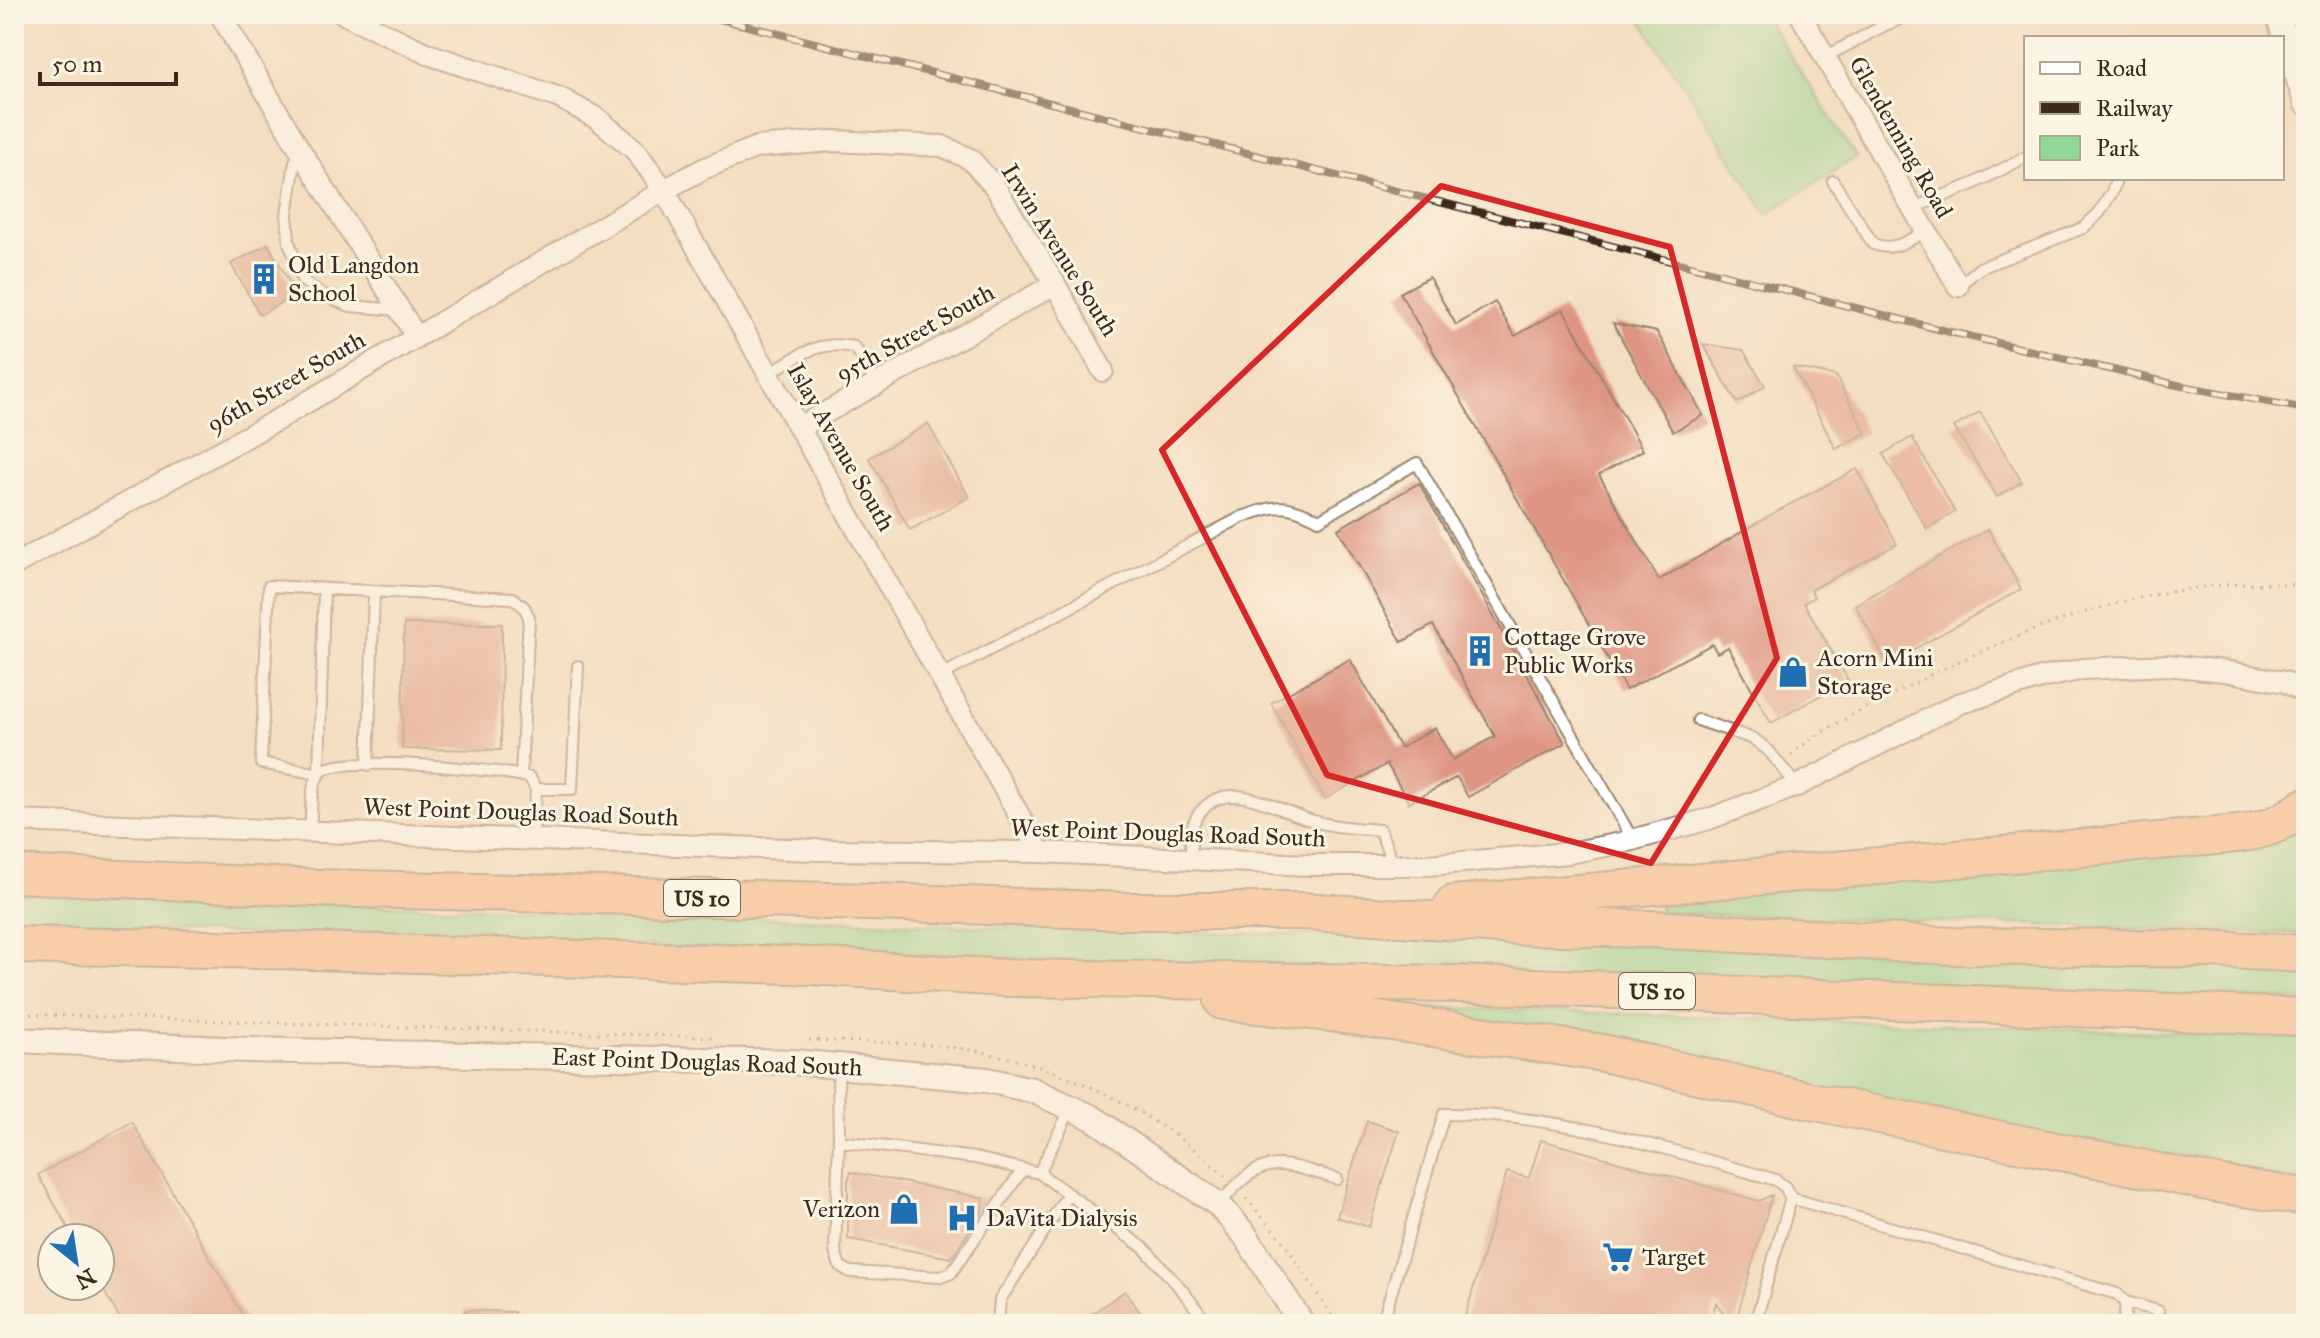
<svg xmlns="http://www.w3.org/2000/svg" width="2320" height="1338" font-family="'IM FELL Great Primer',serif">
	<style>
		.green { fill: #90d994; stroke: #668259; stroke-width: 2 }
		.building { fill: #de9581 }
		.lines { fill: none; stroke-linecap: round; stroke-linejoin: round }
		.service-casing { stroke: #988470; stroke-width: 14 }
		.minor-casing { stroke: #988470; stroke-width: 24 }
		.tertiary-casing { stroke: #988470; stroke-width: 28 }
		.motorway-casing { stroke: #988470; stroke-width: 40 }
		.path { stroke: #988470; stroke-width: 3; stroke-dasharray: 2 6; stroke-linecap: butt }
		.service { stroke: #fff; stroke-width: 10 }
		.minor { stroke: #fff; stroke-width: 20 }
		.tertiary { stroke: #fff; stroke-width: 24 }
		.motorway { stroke: #fbbb8d; stroke-width: 36 }
		.rail-casing { stroke: #3b2a1e; stroke-width: 8 }
		.rail { stroke: #fcf5e5; stroke-width: 5; stroke-dasharray: 15; stroke-linecap: butt }
		.marked { fill: none; stroke: #d62828; stroke-width: 6; stroke-linejoin: round }
		.labels { text-anchor: middle; stroke-width: 6; stroke-linejoin: round; paint-order: stroke }
		.shield { fill: #fcf5e5; stroke: #75675a; stroke-width: 2 }
		.shield-label { font-size: 22px; font-weight: bold; fill: #3b2a1e }
		.street-label { font-size: 24px; fill: #3b2a1e; stroke: #fcf5e5 }
		.poi-label { font-size: 24px; fill: #3b2a1e; stroke: #fcf5e5; text-anchor: start }
	</style>
	<rect width="100%" height="100%" fill="#fcf5e5"/>
	<filter id="ink" filterUnits="userSpaceOnUse"><feTurbulence type="fractalNoise" baseFrequency=".0125" numOctaves="2"/><feDisplacementMap in="SourceGraphic" scale="16" xChannelSelector="R" yChannelSelector="G"/><feConvolveMatrix kernelMatrix="1 2 1 2 8 2 1 2 1" color-interpolation-filters="sRGB"/></filter>
	<filter id="wash" filterUnits="userSpaceOnUse"><feTurbulence type="fractalNoise" baseFrequency=".006" numOctaves="4" result="noise"/><feDisplacementMap in="SourceGraphic" scale="32" xChannelSelector="R" yChannelSelector="G"/><feGaussianBlur stdDeviation="1.8" result="paint"/><feColorMatrix in="noise" values="0 0 0 0 0 0 0 0 0 0 0 0 0 0 0 0 0 1.4 0 .05"/><feComposite in="paint" operator="in"/></filter>
	<g filter="url(#wash)">
		<rect width="100%" height="100%" fill="#f4dec1"/>
		<!-- green -->
		<path class="green" d="M1637 14H1763L1856 157 1767 214Z
			M2306 820V934L1660 913 1658 899Z
			M14 894 705 915 1008 928 1548 940 2306 968V1000L14 926Z
			M1388 1006 2306 1037V1193Z"/>
		<g id="blocks">
			<!-- building -->
			<path class="building" d="M268 244 296 294 260 315 231 264Z
				M1429 277 1456 325 1495 302 1515 336 1563 309 1643 450 1599 475 1659 580 1781 509 1857 469 1897 544 1811 590 1814 597 1804 603 1848 680 1771 723 1728 647 1717 653 1712 644 1626 690 1400 293Z
				M1613 323 1657 332 1703 415 1673 432Z
				M1703 344 1743 350 1765 386 1737 403Z
				M1793 367 1836 376 1866 433 1836 449Z
				M1980 412 2022 482 1997 497 1954 427Z
				M928 424 969 497 910 530 869 458Z
				M1912 437 1955 512 1927 529 1883 454Z
				M1419 483 1565 743 1468 797 1457 777 1409 803 1387 764 1325 799 1271 703 1350 659 1400 748 1435 728 1453 760 1495 736 1433 625 1402 642 1338 529Z
				M1988 529 2021 589 1888 664 1855 605Z
				M404 624H502L501 750 402 749Z
				M1367 1121 1399 1131 1369 1227 1337 1217Z
				M132 1122 248 1324H123L100 1284V1238H74L38 1175Z
				M1541 1140 1759 1201 1772 1195 1735 1324H1732L1716 1303 1710 1324H1463L1507 1172 1529 1178Z
				M851 1172 984 1198 982 1212 951 1258 848 1239V1181Z
				M1125 1291 1148 1324H1077Z
				M465 1310 514 1312V1324H463Z"/>
		</g>
	</g>
	<g filter="url(#ink)">
		<use href="#blocks" fill-opacity="0" stroke="#988470" stroke-width="2"/>
		<g class="lines">
			<defs>
				<path id="service" d="M1825 57 1885 25 1913 14
					M300 150 295 162 287 214 289 242 303 281 327 297 350 306 399 310
					M1833 181 1873 244C1894 252 1908 241 1926 231
					M1913 208 1973 184 2026 157
					M1958 286 1980 268 2083 228 2099 213 2112 192 2117 178
					M769 373C800 355 817 340 854 347L864 360 876 384
					M324 589 319 774 261 763 269 586C350 590 432 594 513 598L524 607 529 617 521 775
					M940 676 1242 517C1277 505 1285 502 1319 520L1417 463 1633 840
					M1698 720 1754 739 1769 751 1797 786
					M368 765 374 592
					M536 789H572L578 666
					M310 830C312 813 309 783 322 771 339 755 503 769 530 778L536 789 533 838
					M1191 860C1191 850 1191 839 1192 829 1194 821 1198 813 1204 808 1231 779 1277 810 1307 819 1331 827 1355 828 1380 830L1393 865
					M838 1066 839 1141 975 1158 1039 1173
					M1071 1108 1039 1173 1144 1248 1182 1290 1208 1324
					M839 1141 835 1251 840 1266 850 1272 941 1277 951 1273 1023 1169
					M1219 1205C1262 1152 1278 1161 1337 1179
					M2126 1302 2158 1311
					M998 1324 1000 1300 1068 1194
					M1382 1324 1444 1114C1558 1113 1667 1149 1776 1180L1785 1187 1791 1198
					M1755 1324 1791 1198 2117 1294 2126 1302 2124 1324"/>
				<path id="minor" d="M220 14 300 150 416 336
					M344 14 428 54 560 98 598 119 635 150 664 190 1040 852
					M1800 14 1958 286
					M800 427 1055 284
					M14 565 277 420 664 190 703 169 757 147 832 141 942 146 970 159 995 187 1055 284 1103 371
					M14 821 817 850 1040 852 1310 865H1428L1569 853 1621 843 1709 819 1797 786 1958 704 2041 678 2083 669 2167 665 2224 671 2285 682 2306 693"/>
				<path id="tertiary" d="M2278 14 2306 102
					M14 1040 249 1050 794 1062 987 1080 1032 1090 1093 1118 1219 1205 1245 1235 1302 1324"/>
				<path id="motorway" d="M14 874 318 888 907 903 1127 911H1303L1515 926 1652 929 1952 946 2209 949 2306 954
					M1453 904 2237 834C2264 831 2284 823 2306 806
					M14 945 313 951 794 965 1007 978 1459 984 2306 1017
					M1223 1001 1330 1013 1603 1053 1806 1100 2223 1185 2306 1197"/>
			</defs>
			<!-- service casing -->
			<use href="#service" class="service-casing"/>
			<!-- minor casing -->
			<use href="#minor" class="minor-casing"/>
			<!-- tertiary casing -->
			<use href="#tertiary" class="tertiary-casing"/>
			<!-- motorway casing -->
			<use href="#motorway" class="motorway-casing"/>
			<!-- path -->
			<path class="path" d="M1791 755C1822 728 1860 712 1895 693 2021 628 2162 572 2306 586
				M14 1014 713 1037
				M809 1040C856 1042 903 1042 949 1047 1052 1059 1152 1107 1227 1178
				M1246 1198 1283 1241 1337 1324"/>
			<!-- service -->
			<use href="#service" class="service"/>
			<!-- minor -->
			<use href="#minor" class="minor"/>
			<!-- tertiary -->
			<use href="#tertiary" class="tertiary"/>
			<!-- motorway -->
			<use href="#motorway" class="motorway"/>
			<defs>
				<path id="rail" d="M701 14 1942 330 2177 385 2306 409"/>
			</defs>
			<!-- rail casing -->
			<use href="#rail" class="rail-casing"/>
			<!-- rail -->
			<use href="#rail" class="rail"/>
		</g>
	</g>
	<!-- marked area -->
	<path d="M0 0H2320V1338H0ZM1441 186 1670 247 1777 658 1651 863 1327 775 1162 450Z" fill="#f4dec1" fill-opacity=".55" fill-rule="evenodd"/>
	<path class="marked" d="M1441 186 1670 247 1777 658 1651 863 1327 775 1162 450Z"/>
	<!-- icons -->
	<defs>
		<symbol id="building-bare" viewBox="-9 -9 18 18"><path d="M-4-6H4V6H1V3H-1V6H-4ZM-2.5-4.3h1.7v1.8h-1.7ZM.8-4.3h1.7v1.8H.8ZM-2.5-1h1.7V.8h-1.7ZM.8-1h1.7V.8H.8Z" fill="#1f6fb2" stroke="#fcf5e5" stroke-width="2.5" paint-order="stroke"/></symbol>
		<symbol id="shop-bare" viewBox="-9 -9 18 18"><path d="M-5-2.5h2.3a2.7 3.5 0 0 1 5.4 0H5L5.5 6h-11ZM-1.5-2.5h3a1.5 2.3 0 0 0-3 0Z" fill="#1f6fb2" stroke="#fcf5e5" stroke-width="2.5" paint-order="stroke"/></symbol>
		<symbol id="hospital-bare" viewBox="-9 -9 18 18"><path d="M-5-5h3v3.5h4V-5h3V5h-3V1.5h-4V5h-3Z" fill="#1f6fb2" stroke="#fcf5e5" stroke-width="2.5" paint-order="stroke"/></symbol>
		<symbol id="supermarket-bare" viewBox="-9 -9 18 18"><path d="M-6-5.5h2.5l.6 2H6L4.5 2H-2.5L-4.4-4H-6ZM-1.5 3.2a1.3 1.3 0 1 0 .1 0ZM3 3.2a1.3 1.3 0 1 0 .1 0Z" fill="#1f6fb2" stroke="#fcf5e5" stroke-width="2.5" paint-order="stroke"/></symbol>
	</defs>
	<g fill-rule="evenodd">
		<use href="#building-bare" x="242" y="257" width="44" height="44"/>
		<use href="#building-bare" x="1458" y="629" width="44" height="44"/>
		<use href="#shop-bare" x="1771" y="650" width="44" height="44"/>
		<use href="#shop-bare" x="882" y="1187" width="44" height="44"/>
		<use href="#hospital-bare" x="940" y="1196" width="44" height="44"/>
		<use href="#supermarket-bare" x="1596" y="1235" width="44" height="44"/>
	</g>
	<g class="labels">
		<!-- shield labels -->
		<g class="shield">
			<rect x="664" y="880" width="76" height="36" rx="6"/>
			<rect x="1619" y="973" width="76" height="36" rx="6"/>
		</g>
		<g class="shield-label">
			<text x="702" y="906">US 10</text>
			<text x="1657" y="999">US 10</text>
		</g>
		<!-- street labels -->
		<g class="street-label">
			<text transform="translate(1901 137) rotate(60)" y="8">Glendenning Road</text>
			<text transform="translate(1060 250) rotate(58)" y="8">Irwin Avenue South</text>
			<text transform="translate(915 333) rotate(-29)" y="8">95th Street South</text>
			<text transform="translate(286 382) rotate(-30)" y="8">96th Street South</text>
			<text transform="translate(841 447) rotate(60)" y="8">Islay Avenue South</text>
			<text transform="translate(521 812) rotate(2)" y="8">West Point Douglas Road South</text>
			<text transform="translate(1168 833) rotate(2)" y="8">West Point Douglas Road South</text>
			<text transform="translate(707 1062) rotate(2)" y="8">East Point Douglas Road South</text>
		</g>
		<!-- poi labels -->
		<g class="poi-label">
			<text x="288" y="273">Old Langdon<tspan x="288" dy="28">School</tspan></text>
			<text x="1504" y="645">Cottage Grove<tspan x="1504" dy="28">Public Works</tspan></text>
			<text x="1817" y="666">Acorn Mini<tspan x="1817" dy="28">Storage</tspan></text>
			<text x="880" y="1217" text-anchor="end">Verizon</text>
			<text x="986" y="1226">DaVita Dialysis</text>
			<text x="1642" y="1265">Target</text>
		</g>
	</g>
	<!-- margin -->
	<rect width="2320" height="1338" fill="none" stroke="#fcf5e5" stroke-width="48"/>
	<!-- legend -->
	<rect x="2024" y="36" width="260" height="144" fill="#fcf5e5" stroke="#afa495" stroke-width="2"/>
	<rect x="2040" y="62" width="40" height="12" fill="#ffffff" stroke="#afa495" stroke-width="2"/>
	<text x="2096" y="76" font-size="24" fill="#3b2a1e">Road</text>
	<rect x="2040" y="102" width="40" height="12" fill="#3b2a1e" stroke="#afa495" stroke-width="2"/>
	<text x="2096" y="116" font-size="24" fill="#3b2a1e">Railway</text>
	<rect x="2040" y="136" width="40" height="24" fill="#90d994" stroke="#afa495" stroke-width="2"/>
	<text x="2096" y="156" font-size="24" fill="#3b2a1e">Park</text>
	<!-- north arrow -->
	<g transform="translate(76 1262) rotate(150)"><circle r="38" fill="#fcf5e5" stroke="#afa495" stroke-width="2"/>
	<path d="M0-6L14 30L0 20L-14 30Z" fill="#1f6fb2"/>
	<text y="-12" font-size="22" font-weight="bold" text-anchor="middle" fill="#3b2a1e">N</text>
	</g>
	<!-- scale -->
	<path d="M40 72v12h136v-12" fill="none" stroke="#3b2a1e" stroke-width="4"/>
	<text x="52" y="72" font-size="24" fill="#3b2a1e" stroke="#fcf5e5" stroke-width="6" paint-order="stroke">50 m</text>
</svg>
